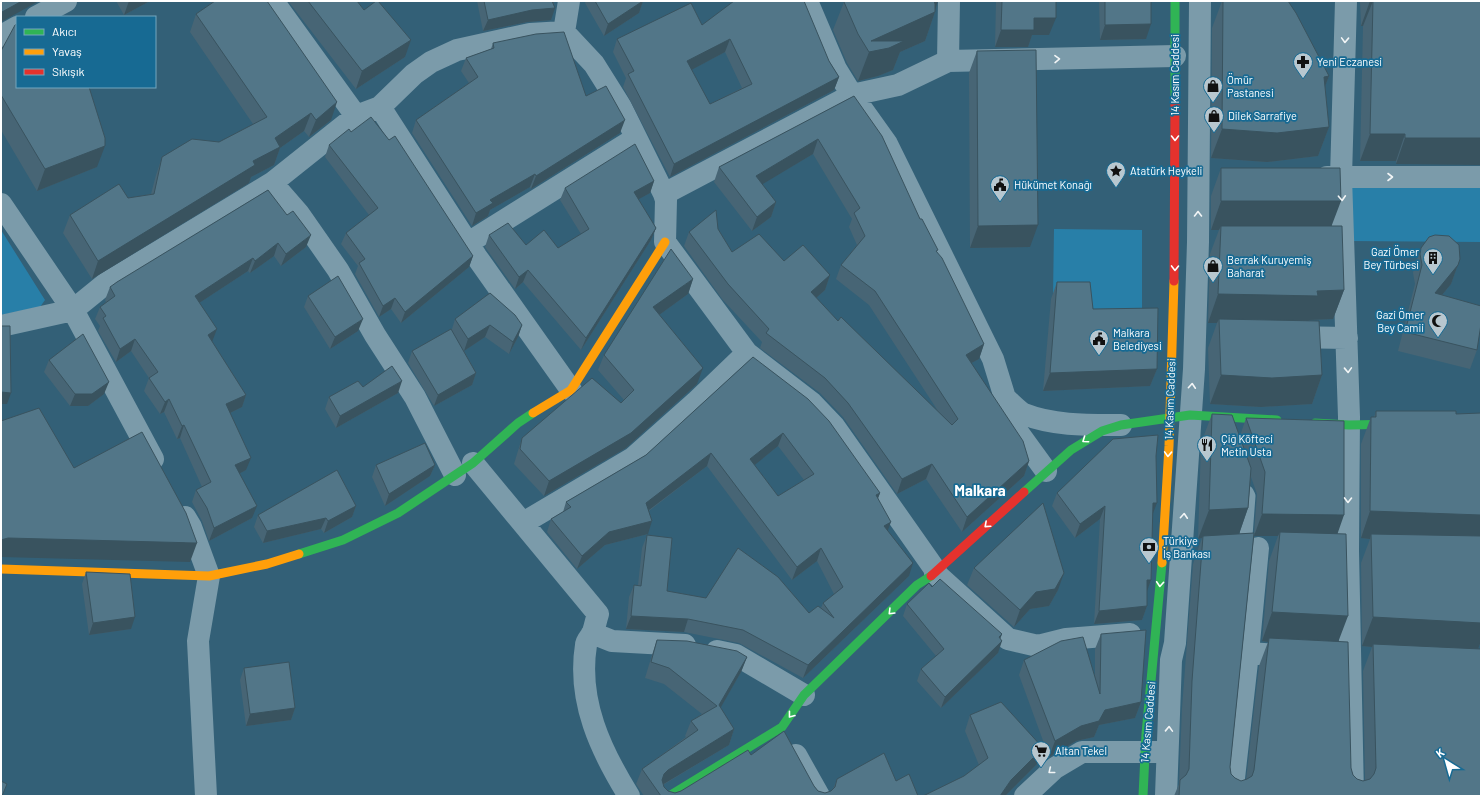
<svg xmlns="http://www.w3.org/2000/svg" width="1482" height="797" font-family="Barlow,sans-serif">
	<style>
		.green { fill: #287fa8 }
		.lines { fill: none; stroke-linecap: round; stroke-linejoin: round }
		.lane { stroke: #7b9baa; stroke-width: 13 }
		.street { stroke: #7b9baa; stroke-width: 22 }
		.fast { stroke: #30b455; stroke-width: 9 }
		.slow { stroke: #ff9f0a; stroke-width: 9 }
		.jam { stroke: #e5322d; stroke-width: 9 }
		.wall { fill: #476575; fill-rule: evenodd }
		.shaded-wall { fill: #39535f }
		.building { fill: #527688; stroke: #39535f; fill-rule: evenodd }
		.oneway { stroke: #f2f5f6 }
		.oneway2 { stroke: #fff }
		.labels { text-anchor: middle; stroke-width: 3.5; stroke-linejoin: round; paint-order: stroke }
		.poi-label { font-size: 11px; fill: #fff; stroke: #176a93; text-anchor: start }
		.street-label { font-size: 11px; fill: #fff; stroke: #176a93 }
		.district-label { font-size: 15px; font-weight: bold; fill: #fff; stroke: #176a93 }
	</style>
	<rect width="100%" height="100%" fill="#336077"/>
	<!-- green -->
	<path class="green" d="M1346 186 1481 187V242L1347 241Z
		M1054 229 1142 230V324L1088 325 1053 297Z
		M1 230 45 300 40 307 1 315Z"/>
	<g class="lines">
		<!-- lane -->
		<path class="lane" d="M1245 549 1249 496 1247 492"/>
		<!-- street -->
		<path class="street" d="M273 1 356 116
			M569 1 564 32 594 64 621 107 664 194 666 200 665 242 747 353 812 403 834 426 936 571
			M807 1 836 69 852 95 887 144 993 359 1005 398 1009 420 1046 471
			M1346 1 1341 177 1349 417 1348 551 1353 796
			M36 17 66 1
			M1 36 17 27
			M948 61 949 1
			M380 107 476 256 571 390
			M1327 177H1481
			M272 183 299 214 338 270 375 335 415 397 455 475
			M664 194 852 95 898 85 948 61 1175 56
			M1 204 73 310 153 459
			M468 243 636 138
			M1 326 73 310 105 284 272 183 356 116 380 107 414 74 431 62 457 50 530 34 564 32
			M1290 337 1347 338
			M1005 398C1011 403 1018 411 1024 414 1054 426 1089 425 1121 425
			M473 463 598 614C596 620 595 626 593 632 591 637 586 640 586 645 577 701 601 751 629 796
			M185 517 191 527 209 576 198 641 206 796
			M523 523 633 458 697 401 747 353
			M1258 548 1248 653 1294 656
			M935 573 1008 639 1038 646 1066 639 1130 634
			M592 633 612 641 685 645
			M717 651 736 655 804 695
			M796 755 819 796
			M1025 796 1055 768 1082 752H1163
			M1166 796 1171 660 1175 643 1194 369 1198 242 1200 1
			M1232 796 1248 653"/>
		<!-- fast -->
		<path class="fast" d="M1175 1V101
			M1315 423 1349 425 1399 424
			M1024 492 1071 450 1102 431 1121 425 1190 415 1277 420
			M299 554 343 540 398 513 473 463 518 423 533 413
			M669 796 782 727 804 695 917 585 931 576
			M1143 796 1146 734 1162 563"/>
		<!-- slow -->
		<path class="slow" d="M533 413 571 390 665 242
			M1162 563 1169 446 1174 281
			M1 569 209 576 267 564 299 554"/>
		<!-- jam -->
		<path class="jam" d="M1174 281 1175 101
			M931 576 1024 492"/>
	</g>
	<!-- wall -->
	<path class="wall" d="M116 1H150L124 15Z
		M212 1H267L331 120 309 137 304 131 280 148 274 165 251 177 249 183 92 279 63 233 70 215 128 198 151 194 156 175 162 157 219 142 253 124 190 32 196 14 213 2Z
		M288 1H357L405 57 356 89Z
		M477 1H554L551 20 527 22 483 31Z
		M586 1H643L639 13 604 36 585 3Z
		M996 1H1056L1049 35H1032L1028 47H995Z
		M1099 1H1151L1146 39 1100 40Z
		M1222 1H1288L1329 76 1325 86 1329 127 1318 156 1267 162 1211 158 1212 28Z
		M1360 1H1481L1396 164V161H1360L1363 26H1361Z
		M844 2 935 8V12L925 41 900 52 893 70 878 76 858 81 847 63 833 30Z
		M702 25 829 61 839 77 834 90 670 177 623 87 626 78 613 52 617 39ZM725 52 742 88 710 104 691 70Z
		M493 43 586 96 620 133 531 189 530 187 490 210 488 216 472 226 412 133 416 120 469 83 461 71 466 58 491 49Z
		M1 51 97 167 37 191 1 130Z
		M977 51 1030 247 970 248 969 73Z
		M854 96 920 219 984 344 979 359 971 363 1029 461 1024 476 962 532 926 479 897 494 843 417 820 393 760 348 762 342 722 299 684 246 689 232 718 229 732 252 784 261 830 275 825 290 816 298 838 321 938 411 869 305 836 279 841 265 857 245 849 227 852 219 813 154 762 184 776 202 771 217 752 231 714 182 719 167Z
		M329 145 473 256 469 267 401 323 391 309 379 317 355 274 358 266 341 244 346 233 369 215 325 157Z
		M1221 168 1332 226 1344 290 1333 319 1309 320V321L1322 375 1312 404 1261 407 1210 404 1208 348 1217 323H1208L1210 254 1219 230H1211V196Z
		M654 181 650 193 638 199 656 228 651 240 581 350 523 282 515 289 485 247 489 235 526 245 558 248 581 234 560 200 565 188Z
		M268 190 306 247 281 266 274 256 250 273 248 271 199 303 212 342 246 395 242 407 230 413 246 470 240 473 252 518 209 541 202 521 192 502 196 490 202 487 180 438 177 439 164 412 160 414 144 391 149 378 131 351 116 362 98 331 100 326 95 319 100 307 106 302 105 300 110 287Z
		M1421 248 1460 259 1451 284 1442 295 1477 350 1470 369 1398 351 1415 284 1413 273 1414 267Z
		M693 279 688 294 659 315 697 384 626 448 544 496 514 464 517 454 522 438 621 403 624 400 598 370 604 355Z
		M1057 282 1093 309 1157 369 1150 386 1043 391 1051 299Z
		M308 296 358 331 330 349 304 307Z
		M455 319 522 325 518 337 509 354 485 337 464 351 476 373 472 385 434 406 408 363 412 351 452 329Z
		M753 357 880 493 878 498 888 531 909 576 803 678 739 643 684 632 626 629 629 597 634 585H638L642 548 647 535 667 591 706 598 809 613 821 608 823 603 834 594 817 561 792 580 707 466 649 511 648 534 605 545 577 569 547 532 551 519 563 512 566 502 646 455ZM778 446 804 480 778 496 754 465Z
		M49 360 104 394 88 406H70L44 372Z
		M398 393 336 428 325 409 329 397Z
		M1376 411 1456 414 1481 641 1478 649 1481 796H1174L1179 784 1182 708 1193 564 1202 538 1198 539 1201 443 1212 414 1240 436 1246 418 1337 533 1339 642 1351 768 1353 775 1357 779 1363 781 1365 780 1363 671 1372 647 1362 646 1361 563 1370 539 1361 538V444L1371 417H1374ZM1251 477 1257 494 1254 533 1239 534 1248 508ZM1254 536H1278L1269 561 1262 641 1268 642 1259 666 1246 780 1241 781 1235 778 1231 774 1230 767Z
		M1156 456 1152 516 1151 580 1147 590V606L1142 620 1094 624 1100 519 1075 538 1052 506 1057 493Z
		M376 465H435L430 476 385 506 372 477Z
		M356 506 352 517 324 533 321 529 263 543 254 527 258 515Z
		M974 568 1058 590 1049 606 1030 609 1014 627 967 585Z
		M86 572 131 629 89 635 82 584Z
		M932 587 1002 634 1000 639 998 653 941 708 917 681 921 669 936 656 903 616 907 604Z
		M1101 634 1141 702 1135 718 1099 725 1094 737 1076 741 1049 757 1019 675 1024 660 1095 676V649Z
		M657 640 747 657 741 672 720 708 734 729 729 745 663 785 664 787 668 791 675 793 681 791 751 755 814 786 818 791 825 793 831 791 833 789 837 779 896 781 918 796H644L636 784 642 769 686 737 685 736 691 721 702 714 664 684 645 678 652 655Z
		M244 668 295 708 291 720 246 726 240 680Z
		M970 715 1043 748 1037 764 1005 796 964 776 979 765 965 731Z"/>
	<!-- shaded-wall -->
	<path class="shaded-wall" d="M22 1H39L1 22V14L2 12Z
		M129 1H150L124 15Z
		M552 1H554L551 9 555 8 551 20 527 22 483 31 488 20Z
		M643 1 639 13 604 36 608 24Z
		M929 1H938L934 13 935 12 925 41 900 52 893 70 878 76 858 81 869 52 871 41Z
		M1370 1H1373L1363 26H1361Z
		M1034 18H1056L1049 35H1032L1028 47H995L1001 30Z
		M1151 24 1146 39 1100 40 1105 25Z
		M730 39 725 52 682 75 687 61Z
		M411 40 405 57 356 89 362 71Z
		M1329 76 1318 104 1324 77Z
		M839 77 834 90 670 177 674 164Z
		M337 102 331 120 309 137 316 120Z
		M311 113 304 131 280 148 274 165 251 177 249 183 92 279 98 261 253 161 275 138Z
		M625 120 620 133 531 189 536 176Z
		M1329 127 1318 156 1267 162 1211 158 1222 129Z
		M1370 134H1405L1396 161H1360Z
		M1405 138H1481V165L1396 164Z
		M818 139 813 154 751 191 756 176Z
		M105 146 97 167 37 191 45 169Z
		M535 174 530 187 490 210 488 216 472 226 476 213 490 200Z
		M654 181 650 193 630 204 634 192Z
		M1221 201H1341L1330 230 1221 226 1219 230H1211Z
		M776 202 771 217 752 231 757 217Z
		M1038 225 1030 247 970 248 978 226Z
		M656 228 651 240 581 350 586 338Z
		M311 235 306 247 281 266 286 254Z
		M278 243 274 256 250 273 255 261Z
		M473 256 469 267 401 323 405 312Z
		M253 258 248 271 190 309 195 296Z
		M1460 259 1451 284 1428 312 1435 293Z
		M528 270 523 282 515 289 519 277Z
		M830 275 825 290 806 307 811 292Z
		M693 279 688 294 648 323 653 307Z
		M1344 290 1333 319 1309 320 1307 325 1219 319 1217 323H1208L1218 294Z
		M395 298 391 309 379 317 383 306Z
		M363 319 358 331 330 349 335 337Z
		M490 325 485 337 464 351 468 339Z
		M522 325 518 337 509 354 513 342Z
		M217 329 212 342 208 335Z
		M135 339 131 351 116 362 120 349Z
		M984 344 979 359 960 369 966 355Z
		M703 368 697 384 626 448 544 496 549 481Z
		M1157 369 1150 386 1043 391 1050 373Z
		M476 373 472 385 434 406 438 395Z
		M1221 375H1322L1312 404 1261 407 1210 404Z
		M402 381 398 393 336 428 340 416Z
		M109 382 104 394 88 406H70L75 394Z
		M1 392 11 393 7 404H1Z
		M246 395 242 407 222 417 226 404Z
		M169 399 164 412 160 414 165 402Z
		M184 425 180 438 177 439 182 426Z
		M783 433 778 446 746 472 750 459Z
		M711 453 707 466 641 516 646 503Z
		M251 458 246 470 231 478 235 465Z
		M1029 461 1024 476 962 532 967 517Z
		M932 464 926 479 897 494 902 479Z
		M435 465 430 476 385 506 389 494Z
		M880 493 875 506 876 495Z
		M1153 503H1157L1152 516Z
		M257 506 252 518 209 541 214 528Z
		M356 506 352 517 324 533 328 521Z
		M1105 506 1100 519 1075 538 1080 524Z
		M1248 508 1238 537 1203 536 1202 538 1198 539 1209 510Z
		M1370 511 1481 515V543L1371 534 1370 539 1361 538Z
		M1262 514 1344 515 1336 538 1280 532 1278 536H1254Z
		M326 518 321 529 263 543 267 531Z
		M652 521 648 534 605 545 577 569 582 556 609 532Z
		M891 522 886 535 884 526Z
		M8 538 197 543 190 562 1 557V540Z
		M821 548 817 561 792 580 797 567Z
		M913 563 909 576 803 678 808 665Z
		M1064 573 1058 590 1049 606 1030 609 1014 627 1020 610 1036 592Z
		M1147 580H1151L1146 594Z
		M1147 606 1142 620 1094 624 1099 611Z
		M1272 612 1348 616 1337 645 1269 638 1268 642 1262 641Z
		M631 616 688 619 684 632 626 629Z
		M135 617 131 629 89 635 93 623Z
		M1373 617 1481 622V641L1477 652 1373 644 1372 647 1362 646Z
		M1002 634 997 646 1002 641 998 653 941 708 945 697Z
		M747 657 741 672 713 721 719 705Z
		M1141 702 1135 718 1099 725 1094 737 1076 741 1049 757 1055 741 1105 710Z
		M295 708 291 720 246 726 250 714Z
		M734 729 729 745 662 785 658 790 664 774 668 770Z
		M1043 748 1037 764 1005 796H1000L1011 780Z"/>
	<!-- building -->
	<path class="building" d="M1 1H22L2 12 1 10Z
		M215 1H267L337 102 316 120 311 113 275 138 280 147 253 161 255 165 98 261 70 215 119 184 128 198 154 194 162 157 192 139 219 142 267 117 196 14Z
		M308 1H357L364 10 376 1H378L411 40 362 71Z
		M484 1H552L555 8 532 10 488 20Z
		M595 1H643L608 24Z
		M734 1H804L829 61 839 77 674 164 628 74 634 71 617 39 691 3 702 25ZM730 39 752 84 710 104 687 61Z
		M845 1H934L935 4V12L871 41H904L889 48 869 52 858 34 844 2Z
		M1002 1H1056V18H1034V30H1001Z
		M1105 1H1151V24L1105 25Z
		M1223 1H1288L1296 13 1329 76 1324 77 1329 127 1277 133 1222 129Z
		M1373 1H1481V138H1405V134H1370Z
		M17 24V87H89L105 138V146L45 169 1 95V51L15 25Z
		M564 32 586 96 606 86 625 120 536 176 535 174 490 200 493 203 476 213 416 120 478 77 466 58 494 48 493 43 536 34Z
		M1036 50 1038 225 978 226 977 51Z
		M854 96 882 136 920 219H922L938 250 936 251 942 258 984 344 966 355 1023 441 1029 461 967 517 932 464 902 479 848 403 825 378 766 333 769 329 728 284 689 232 716 210 718 229 732 252 759 234 784 261 803 245 830 275 811 292 838 321 841 317 952 425 958 419 875 291 841 265 865 236 854 213 860 208 818 139 756 176 776 202 757 217 719 167Z
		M371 117 389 140 395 136 473 256 405 312 395 298 383 306 359 263 365 259 346 233 378 208 329 145 349 129 351 132Z
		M635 144 654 181 634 192 656 228 586 338 528 270 519 277 489 235 508 223 526 245 544 230 558 248 589 229 565 188Z
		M1221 168H1340L1341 201H1221Z
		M268 190 287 215 293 211 311 235 286 254 278 243 255 261 253 258 195 296 217 329 208 335 246 395 226 404 251 458 235 465 257 506 214 528 207 508 196 490 211 482 184 425 182 426 169 399 165 402 149 378 158 372 135 339 120 349 103 318 106 316 100 307 115 296 110 287 117 282Z
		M1221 226H1342L1344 290 1317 291 1318 296 1218 294Z
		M1435 235 1449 236 1459 245 1460 259 1458 265 1435 293 1481 306V324L1477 350 1405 332 1422 265 1420 254 1421 248 1429 237Z
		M671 249 693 279 653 307 703 368 631 433 549 481 520 449 522 438 592 378 621 403 634 390 604 355Z
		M338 276 363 319 335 337 308 296Z
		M1057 282H1090L1093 309 1158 308 1157 369 1050 373Z
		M490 293 515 315 522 325 513 342 490 325 468 339 455 319Z
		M1219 319 1319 321 1322 375 1272 378 1221 375Z
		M1 326H10L11 393 1 392Z
		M451 329 476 373 438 395 412 351Z
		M83 334 109 382 92 394H75L49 360Z
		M753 357 808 399 829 421 880 493 876 495 891 522 884 526 913 563 808 665 743 630 688 619 631 616 634 585 641 586 647 535 672 538 667 591 706 598 738 548 778 577 809 613 818 606 834 618 823 603 843 587 821 548 797 567 711 453 646 503 652 521 609 532 582 556 551 519 571 507 566 502 646 455ZM783 433 814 474 778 496 750 459Z
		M392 366 402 381 340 416 329 397 358 381 363 387Z
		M39 408 74 468 142 432 186 513 197 543 8 538 1 540V421Z
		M1376 411H1456V414L1481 413V515L1370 511 1371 417H1376Z
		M1212 414 1232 415 1251 468 1248 508 1209 510Z
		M1246 418 1344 421V515L1262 514 1265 472Z
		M1158 435 1156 456 1157 503H1153L1151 580H1147V606L1099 611 1105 506 1080 524 1057 493 1113 439Z
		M425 443 435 465 389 494 376 465Z
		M337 470 356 506 328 521 326 518 267 531 258 515Z
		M1043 503 1064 573 1055 589 1036 592 1020 610 974 568Z
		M1280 532 1346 534 1348 616 1272 612Z
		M1254 533 1230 767 1231 774 1235 778 1241 781 1247 779 1252 776 1254 770 1269 638 1348 642 1351 768 1353 775 1357 779 1363 781 1370 779 1374 774 1376 768 1373 644 1481 649V796H1179L1180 780 1186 775 1189 769 1192 681 1203 536Z
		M1371 534 1481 536V623L1373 617Z
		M86 572 130 574 135 617 93 623Z
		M940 579 1002 634 999 637 1002 641 945 697 921 669 944 649 907 604 929 583 932 587Z
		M1146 630 1141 702 1105 710 1099 721 1081 726 1055 741 1024 660 1061 641 1083 637 1100 694 1101 634Z
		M657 640 687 641 737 651 747 657 719 705 734 729 668 770 664 774 662 780 664 787 668 791 675 793 681 791 748 750 751 755 784 731 814 786 818 791 825 793 831 791 835 787 837 779 884 753 896 781 909 774 918 796H661L642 769 698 730 691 721 717 706 669 668 651 662Z
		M289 662 295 708 250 714 244 668Z
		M1001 702 1043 748 1011 780 1000 796H923L964 776 988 758 970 715Z
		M1 781 7 784 2 796H1Z"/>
	<!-- one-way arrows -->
	<defs><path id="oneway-chevron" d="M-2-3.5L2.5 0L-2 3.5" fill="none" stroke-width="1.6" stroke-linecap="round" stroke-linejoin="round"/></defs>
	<g class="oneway">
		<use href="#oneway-chevron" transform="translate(1345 40) rotate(92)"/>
		<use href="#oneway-chevron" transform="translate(1057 59) rotate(-1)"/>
		<use href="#oneway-chevron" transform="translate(1390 177)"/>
		<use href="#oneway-chevron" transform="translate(1342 198) rotate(87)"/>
		<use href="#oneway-chevron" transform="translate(1198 214) rotate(-90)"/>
		<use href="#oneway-chevron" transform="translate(1348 370) rotate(88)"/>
		<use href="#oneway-chevron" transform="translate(1192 386) rotate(-86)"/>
		<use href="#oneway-chevron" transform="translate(1348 500) rotate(91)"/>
		<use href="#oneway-chevron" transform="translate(1184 516) rotate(-86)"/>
		<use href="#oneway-chevron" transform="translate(1169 729) rotate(-88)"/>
		<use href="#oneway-chevron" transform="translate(1051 771) rotate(141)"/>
	</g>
	<g class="oneway2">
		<use href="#oneway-chevron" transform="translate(1175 138) rotate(90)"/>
		<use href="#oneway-chevron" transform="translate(1175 268) rotate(91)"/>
		<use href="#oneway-chevron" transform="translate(1085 440) rotate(145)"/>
		<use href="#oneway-chevron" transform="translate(1168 454) rotate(92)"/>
		<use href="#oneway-chevron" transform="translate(987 525) rotate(138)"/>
		<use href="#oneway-chevron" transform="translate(1160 584) rotate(94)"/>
		<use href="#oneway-chevron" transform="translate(891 612) rotate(135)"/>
		<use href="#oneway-chevron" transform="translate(791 715) rotate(128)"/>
	</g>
	<!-- icons -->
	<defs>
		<symbol id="pharmacy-pin" viewBox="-11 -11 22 30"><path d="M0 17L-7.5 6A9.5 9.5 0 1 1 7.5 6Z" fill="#b8c7cf" stroke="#176a93"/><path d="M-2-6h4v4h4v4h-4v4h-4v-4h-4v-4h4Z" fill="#111"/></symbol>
		<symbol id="shop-pin" viewBox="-11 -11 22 30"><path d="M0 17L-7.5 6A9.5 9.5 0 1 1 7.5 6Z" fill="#b8c7cf" stroke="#176a93"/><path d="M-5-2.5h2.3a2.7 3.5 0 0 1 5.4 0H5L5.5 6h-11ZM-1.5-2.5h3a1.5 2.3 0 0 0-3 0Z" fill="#111"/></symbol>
		<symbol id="sight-pin" viewBox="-11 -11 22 30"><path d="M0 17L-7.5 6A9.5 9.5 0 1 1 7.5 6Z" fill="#b8c7cf" stroke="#176a93"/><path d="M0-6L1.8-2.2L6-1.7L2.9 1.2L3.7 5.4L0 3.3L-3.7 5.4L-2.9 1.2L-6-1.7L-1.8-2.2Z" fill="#111"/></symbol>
		<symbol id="civic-pin" viewBox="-11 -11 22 30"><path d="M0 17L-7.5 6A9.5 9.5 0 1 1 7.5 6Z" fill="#b8c7cf" stroke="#176a93"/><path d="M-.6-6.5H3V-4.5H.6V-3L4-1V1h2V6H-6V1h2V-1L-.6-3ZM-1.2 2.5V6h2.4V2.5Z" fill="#111"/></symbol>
		<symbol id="building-pin" viewBox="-11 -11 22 30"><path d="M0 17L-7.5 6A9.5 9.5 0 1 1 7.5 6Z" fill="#b8c7cf" stroke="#176a93"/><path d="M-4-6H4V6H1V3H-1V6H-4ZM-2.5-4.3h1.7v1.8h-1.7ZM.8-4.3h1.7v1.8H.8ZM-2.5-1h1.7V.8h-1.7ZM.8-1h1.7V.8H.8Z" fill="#111"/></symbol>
		<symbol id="mosque-pin" viewBox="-11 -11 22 30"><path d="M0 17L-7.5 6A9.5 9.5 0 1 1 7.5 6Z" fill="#b8c7cf" stroke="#176a93"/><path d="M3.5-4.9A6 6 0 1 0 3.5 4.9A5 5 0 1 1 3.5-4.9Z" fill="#111"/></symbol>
		<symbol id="restaurant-pin" viewBox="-11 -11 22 30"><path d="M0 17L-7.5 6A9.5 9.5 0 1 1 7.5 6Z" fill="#b8c7cf" stroke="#176a93"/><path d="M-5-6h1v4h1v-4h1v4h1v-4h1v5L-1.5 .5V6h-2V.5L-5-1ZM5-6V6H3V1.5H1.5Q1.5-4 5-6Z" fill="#111"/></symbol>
		<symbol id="bank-pin" viewBox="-11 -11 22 30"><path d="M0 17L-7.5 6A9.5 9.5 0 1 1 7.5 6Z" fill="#b8c7cf" stroke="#176a93"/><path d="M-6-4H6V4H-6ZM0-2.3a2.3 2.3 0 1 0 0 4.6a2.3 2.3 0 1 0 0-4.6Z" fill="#111"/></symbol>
		<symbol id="supermarket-pin" viewBox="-11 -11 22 30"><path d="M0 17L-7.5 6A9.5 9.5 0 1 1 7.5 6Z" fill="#b8c7cf" stroke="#176a93"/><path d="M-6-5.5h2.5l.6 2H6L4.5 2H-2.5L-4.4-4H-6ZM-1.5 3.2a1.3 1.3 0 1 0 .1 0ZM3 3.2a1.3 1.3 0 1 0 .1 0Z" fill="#111"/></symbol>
	</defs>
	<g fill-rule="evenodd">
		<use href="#pharmacy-pin" x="1292" y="51" width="22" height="30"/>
		<use href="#shop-pin" x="1202" y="75" width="22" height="30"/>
		<use href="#shop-pin" x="1203" y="105" width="22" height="30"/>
		<use href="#sight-pin" x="1105" y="160" width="22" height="30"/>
		<use href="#civic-pin" x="989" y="174" width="22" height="30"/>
		<use href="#building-pin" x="1422" y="247" width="22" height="30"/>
		<use href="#shop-pin" x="1202" y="255" width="22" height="30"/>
		<use href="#mosque-pin" x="1427" y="310" width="22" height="30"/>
		<use href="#civic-pin" x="1088" y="328" width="22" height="30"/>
		<use href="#restaurant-pin" x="1196" y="434" width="22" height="30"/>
		<use href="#bank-pin" x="1138" y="536" width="22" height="30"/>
		<use href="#supermarket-pin" x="1030" y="740" width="22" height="30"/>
	</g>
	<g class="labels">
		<!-- poi labels -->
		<g class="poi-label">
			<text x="1317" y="66">Yeni Eczanesi</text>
			<text x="1227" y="84">Ömür<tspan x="1227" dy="13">Pastanesi</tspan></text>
			<text x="1228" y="120">Dilek Sarrafiye</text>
			<text x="1130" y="175">Atatürk Heykeli</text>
			<text x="1014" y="189">Hükümet Konağı</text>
			<text x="1419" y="256" text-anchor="end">Gazi Ömer<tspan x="1419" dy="13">Bey Türbesi</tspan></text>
			<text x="1227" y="264">Berrak Kuruyemiş<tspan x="1227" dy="13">Baharat</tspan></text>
			<text x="1424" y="319" text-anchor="end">Gazi Ömer<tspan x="1424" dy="13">Bey Camii</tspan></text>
			<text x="1113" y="337">Malkara<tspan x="1113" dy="13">Belediyesi</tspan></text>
			<text x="1221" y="443">Çiğ Köfteci<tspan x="1221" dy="13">Metin Usta</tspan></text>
			<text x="1163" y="545">Türkiye<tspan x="1163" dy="13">İş Bankası</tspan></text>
			<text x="1055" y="755">Altan Tekel</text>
		</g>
		<!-- street labels -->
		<g class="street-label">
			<text transform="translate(1175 75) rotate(-90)" y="4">14 Kasım Caddesi</text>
			<text transform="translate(1170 399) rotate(-88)" y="4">14 Kasım Caddesi</text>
			<text transform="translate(1148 722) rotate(-85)" y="4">14 Kasım Caddesi</text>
		</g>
		<!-- district labels -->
		<g class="district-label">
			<text x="980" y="496">Malkara</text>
		</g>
	</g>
	<!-- border -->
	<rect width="1482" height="797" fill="none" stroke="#ffffff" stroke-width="4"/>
	<!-- legend -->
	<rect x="16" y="16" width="140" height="72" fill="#176a93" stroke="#74a6be"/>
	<rect x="24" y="29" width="20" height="6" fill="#30b455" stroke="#74a6be"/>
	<text x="52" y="36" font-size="12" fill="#ffffff">Akıcı</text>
	<rect x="24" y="49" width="20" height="6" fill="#ff9f0a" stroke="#74a6be"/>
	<text x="52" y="56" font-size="12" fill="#ffffff">Yavaş</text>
	<rect x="24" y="69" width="20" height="6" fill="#e5322d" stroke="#74a6be"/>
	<text x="52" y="76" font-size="12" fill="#ffffff">Sıkışık</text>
	<!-- north arrow -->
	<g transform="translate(1446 761) rotate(323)" stroke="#176a93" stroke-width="3" paint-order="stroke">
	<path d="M0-3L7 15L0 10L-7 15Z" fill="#ffffff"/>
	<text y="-6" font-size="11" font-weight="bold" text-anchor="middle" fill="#ffffff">K</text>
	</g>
</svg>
